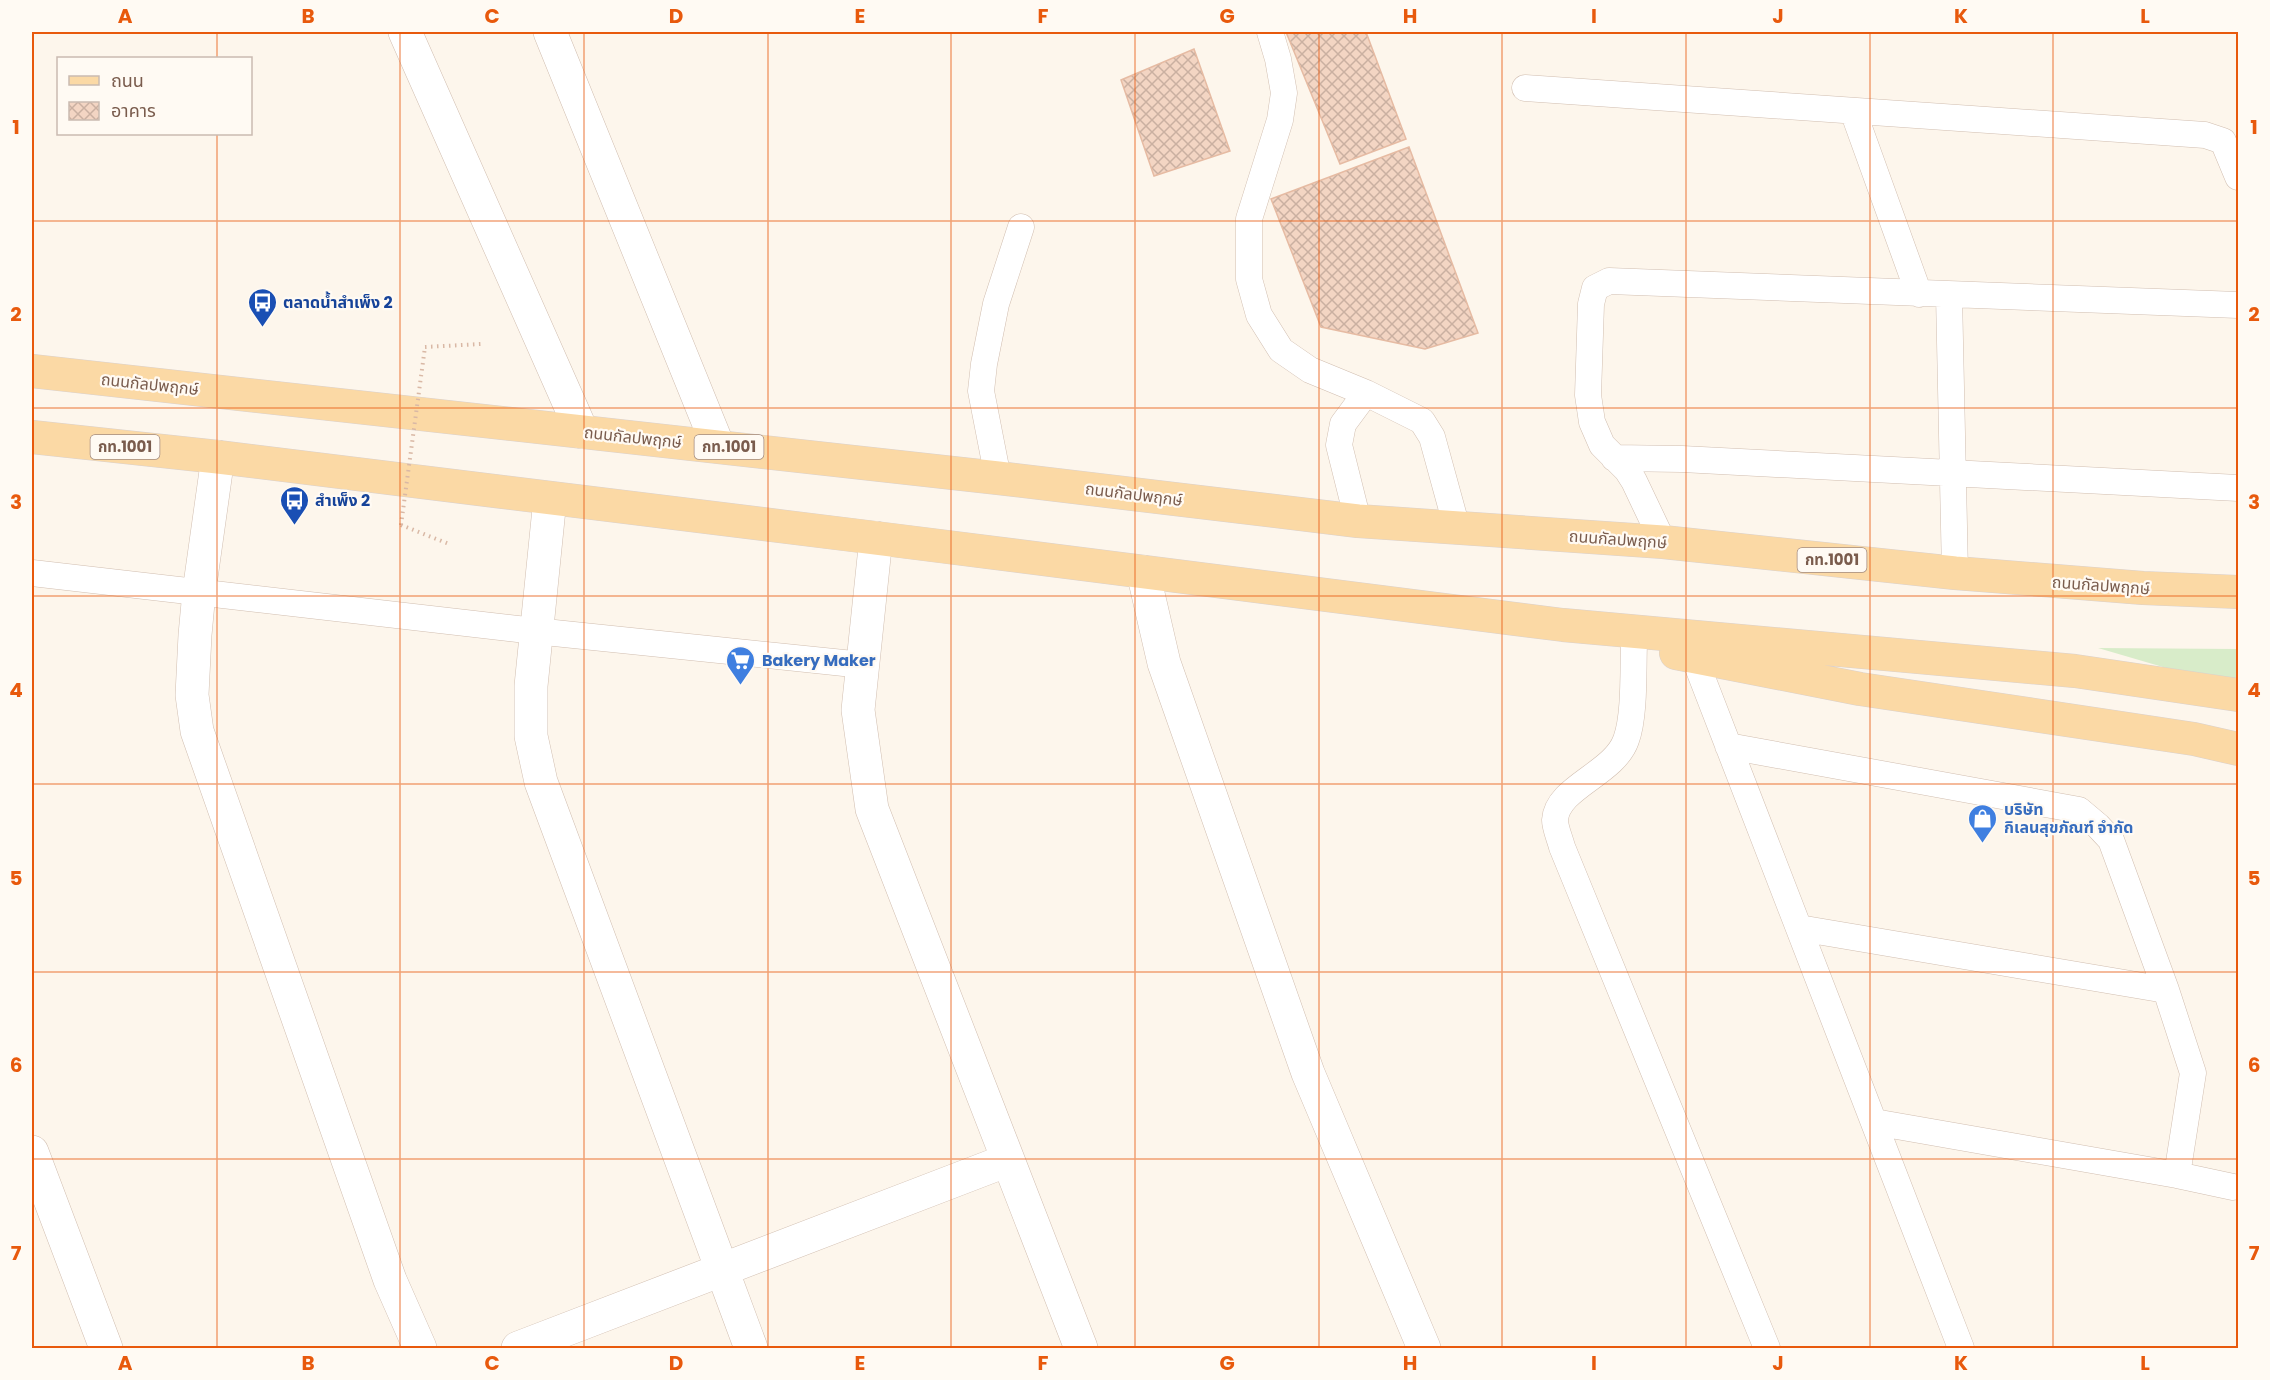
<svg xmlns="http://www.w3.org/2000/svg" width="2270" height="1380" font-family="Poppins,'Noto Sans Thai',sans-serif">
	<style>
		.green { fill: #d8ecc9 }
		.building { fill: url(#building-cross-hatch); stroke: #e6bba3; stroke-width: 1.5 }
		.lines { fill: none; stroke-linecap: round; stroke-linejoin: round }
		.service-casing { stroke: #d1beb0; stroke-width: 27 }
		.minor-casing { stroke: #d1beb0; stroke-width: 34 }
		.primary-casing { stroke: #dad1cd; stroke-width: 34 }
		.path { stroke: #d9b8a5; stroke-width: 4; stroke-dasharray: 1.5 4.5; stroke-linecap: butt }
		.service { stroke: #fff; stroke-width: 26 }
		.minor { stroke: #fff; stroke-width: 33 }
		.primary { stroke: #fbd9a5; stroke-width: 33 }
		.path-bridge { stroke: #d9b8a5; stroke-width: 4; stroke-dasharray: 1.5 4.5; stroke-linecap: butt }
		.grid { fill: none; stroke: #e8590c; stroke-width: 1.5; stroke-opacity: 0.55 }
		.labels { text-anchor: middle; stroke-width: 4.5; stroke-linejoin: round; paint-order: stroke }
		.shield { fill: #fffaf3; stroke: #a28b7f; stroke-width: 1.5 }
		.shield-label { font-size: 15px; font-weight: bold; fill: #7a5c4d }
		.transit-label { font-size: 16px; font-weight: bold; fill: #164399; stroke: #fffaf3; text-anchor: start }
		.street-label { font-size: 16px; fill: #7a5c4d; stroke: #fffaf3 }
		.shop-label { font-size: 16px; font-weight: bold; fill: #366cbe; stroke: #fffaf3; text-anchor: start }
		.neatline { fill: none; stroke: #e8590c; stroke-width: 2 }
		.grid-label { font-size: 20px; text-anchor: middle; font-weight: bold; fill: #e8590c }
	</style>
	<defs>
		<pattern id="building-cross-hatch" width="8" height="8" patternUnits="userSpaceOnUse" patternTransform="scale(1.5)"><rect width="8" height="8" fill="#f3d5c3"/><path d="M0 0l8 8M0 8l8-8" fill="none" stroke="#cab0a1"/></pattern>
	</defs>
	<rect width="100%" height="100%" fill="#fdf6ec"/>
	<!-- green -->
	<path class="green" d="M2098 648 2238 649V689Z"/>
	<!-- building -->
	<path class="building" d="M1286 32H1366L1406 139 1340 164Z
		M1194 49 1230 151 1154 176 1121 80Z
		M1409 147 1478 333 1425 349 1321 327 1271 199Z"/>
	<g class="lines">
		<defs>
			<path id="service" d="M1270 32 1278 59 1284 93 1280 120 1249 219V279L1259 315 1281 350 1310 370 1366 393 1422 421 1432 437 1457 528
				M1525 88 2205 135 2223 141 2238 177
				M1853 111 1919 294
				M1949 295 1955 573
				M1614 458 1682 459 2238 488
				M998 478 981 391 984 364 996 304 1021 227
				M1358 521 1339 445 1343 424 1366 393
				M1663 542 1634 481 1627 470 1602 445 1592 422 1588 395 1591 304 1595 288 1609 281 2238 305
				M32 573 535 631 863 665
				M1634 644C1633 670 1635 716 1626 740 1614 774 1557 787 1555 820 1555 828 1560 839 1562 847L1767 1348
				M1694 657 1961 1348
				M1728 746 2079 810 2098 826 2111 840 2166 990 2193 1073 2177 1175
				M1799 928 2166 990
				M1874 1122 2177 1175 2233 1187"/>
			<path id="minor" d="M405 32 582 432
				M550 32 718 446
				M218 457 199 592 195 635 192 695 197 731 390 1280 420 1348
				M550 499 531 686V736L541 782 751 1348
				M876 538 858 710 872 809 1081 1348
				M1143 572 1164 663 1308 1073 1424 1348
				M32 1152 106 1348
				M518 1348 1008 1160"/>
			<path id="primary" d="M32 371 998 478 1358 521 1663 542 1955 573 2143 588 2238 592
				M32 437 218 457 876 538 1563 625 2075 671 2238 695
				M1676 653 1860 689 2194 739 2238 749"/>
		</defs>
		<!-- service casing -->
		<use href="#service" class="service-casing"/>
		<!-- minor casing -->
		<use href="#minor" class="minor-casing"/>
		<!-- primary casing -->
		<use href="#primary" class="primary-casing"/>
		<!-- path -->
		<path class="path" d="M425 347 481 344
			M401 525 449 544"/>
		<!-- service -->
		<use href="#service" class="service"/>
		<!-- minor -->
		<use href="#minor" class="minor"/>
		<!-- primary -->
		<use href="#primary" class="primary"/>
		<!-- path-bridge -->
		<path class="path-bridge" d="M401 525 425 347"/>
	</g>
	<!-- grid -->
	<path class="grid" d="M217 32V58M400 32V1348M584 32V1348M768 32V1348M951 32V1348M1135 32V1348M1319 32V1348M1502 32V1348M1686 32V1348M1870 32V1348M2053 32V1348M217 134V1348M32 221H2238M32 408H2238M32 596H2238M32 784H2238M32 972H2238M32 1159H2238"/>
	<!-- icons -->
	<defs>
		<symbol id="bus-pin" viewBox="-11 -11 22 30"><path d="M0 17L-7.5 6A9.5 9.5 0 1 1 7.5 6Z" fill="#1a4fb4" stroke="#fffaf3"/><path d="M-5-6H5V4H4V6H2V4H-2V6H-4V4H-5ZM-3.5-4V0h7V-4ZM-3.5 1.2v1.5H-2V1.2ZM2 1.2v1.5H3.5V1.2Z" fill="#fff"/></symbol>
		<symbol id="supermarket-pin" viewBox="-11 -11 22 30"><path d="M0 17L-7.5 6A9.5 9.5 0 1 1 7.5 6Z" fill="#3f7fe0" stroke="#fffaf3"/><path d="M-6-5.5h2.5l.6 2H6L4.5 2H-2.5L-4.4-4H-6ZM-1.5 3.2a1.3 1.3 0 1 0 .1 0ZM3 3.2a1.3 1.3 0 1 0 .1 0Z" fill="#fff"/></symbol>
		<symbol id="shop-pin" viewBox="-11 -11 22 30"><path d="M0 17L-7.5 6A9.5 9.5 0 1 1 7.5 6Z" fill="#3f7fe0" stroke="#fffaf3"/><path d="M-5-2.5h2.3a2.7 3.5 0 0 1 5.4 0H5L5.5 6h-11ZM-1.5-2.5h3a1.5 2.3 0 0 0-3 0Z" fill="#fff"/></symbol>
	</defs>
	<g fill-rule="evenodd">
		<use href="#bus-pin" x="246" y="286" width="33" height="45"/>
		<use href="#bus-pin" x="278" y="484" width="33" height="45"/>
		<use href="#supermarket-pin" x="724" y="644" width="33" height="45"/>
		<use href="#shop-pin" x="1966" y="802" width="33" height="45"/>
	</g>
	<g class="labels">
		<!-- shield labels -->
		<g class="shield">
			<rect x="90.5" y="435" width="69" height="24" rx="4.5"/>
			<rect x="694.5" y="435" width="69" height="24" rx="4.5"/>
			<rect x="1797.5" y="548" width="69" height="24" rx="4.5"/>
		</g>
		<g class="shield-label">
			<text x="125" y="452">กท.1001</text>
			<text x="729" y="452">กท.1001</text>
			<text x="1832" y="565">กท.1001</text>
		</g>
		<!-- transit labels -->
		<g class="transit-label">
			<text x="283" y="308">ตลาดน้ำสำเพ็ง 2</text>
			<text x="315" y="506">สำเพ็ง 2</text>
		</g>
		<!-- street labels -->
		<g class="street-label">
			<text transform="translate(150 384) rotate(6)" y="6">ถนนกัลปพฤกษ์</text>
			<text transform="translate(633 437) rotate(6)" y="6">ถนนกัลปพฤกษ์</text>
			<text transform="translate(1134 494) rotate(7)" y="6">ถนนกัลปพฤกษ์</text>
			<text transform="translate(1618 539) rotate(4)" y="6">ถนนกัลปพฤกษ์</text>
			<text transform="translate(2101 585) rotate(4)" y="6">ถนนกัลปพฤกษ์</text>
		</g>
		<!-- shop labels -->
		<g class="shop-label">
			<text x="762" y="666">Bakery Maker</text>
			<text x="2004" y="815">บริษัท<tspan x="2004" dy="18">กิเลนสุขภัณฑ์ จำกัด</tspan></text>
		</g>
	</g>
	<!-- border -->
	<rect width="2270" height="1380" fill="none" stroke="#fffaf3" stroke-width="66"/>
	<!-- legend -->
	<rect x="57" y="57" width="195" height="78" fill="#fffaf3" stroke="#cabbb1" stroke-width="1.5"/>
	<rect x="69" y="76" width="30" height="9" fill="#fbd9a5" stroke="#cabbb1" stroke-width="1.5"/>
	<text x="111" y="87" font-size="18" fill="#7a5c4d">ถนน</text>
	<rect x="69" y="102" width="30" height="18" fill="url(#building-cross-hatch)" stroke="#cabbb1" stroke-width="1.5"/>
	<text x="111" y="117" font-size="18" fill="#7a5c4d">อาคาร</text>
	<rect x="33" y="33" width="2204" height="1314" class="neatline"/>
	<g class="grid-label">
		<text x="125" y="23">A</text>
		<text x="308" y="23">B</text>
		<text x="492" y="23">C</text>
		<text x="676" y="23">D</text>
		<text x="860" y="23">E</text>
		<text x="1043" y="23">F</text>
		<text x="1227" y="23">G</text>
		<text x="1410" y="23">H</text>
		<text x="1594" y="23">I</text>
		<text x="1778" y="23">J</text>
		<text x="1961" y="23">K</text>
		<text x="2145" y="23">L</text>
		<text x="16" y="134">1</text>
		<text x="2254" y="134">1</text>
		<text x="16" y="321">2</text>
		<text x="2254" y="321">2</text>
		<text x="16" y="509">3</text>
		<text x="2254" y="509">3</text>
		<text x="16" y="697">4</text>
		<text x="2254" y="697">4</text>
		<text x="16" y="885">5</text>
		<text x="2254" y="885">5</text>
		<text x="16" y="1072">6</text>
		<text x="2254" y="1072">6</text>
		<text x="16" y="1260">7</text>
		<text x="2254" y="1260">7</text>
		<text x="125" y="1370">A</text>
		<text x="308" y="1370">B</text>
		<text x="492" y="1370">C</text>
		<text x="676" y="1370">D</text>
		<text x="860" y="1370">E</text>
		<text x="1043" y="1370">F</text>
		<text x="1227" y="1370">G</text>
		<text x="1410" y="1370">H</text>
		<text x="1594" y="1370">I</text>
		<text x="1778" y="1370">J</text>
		<text x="1961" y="1370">K</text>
		<text x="2145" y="1370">L</text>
	</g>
</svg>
